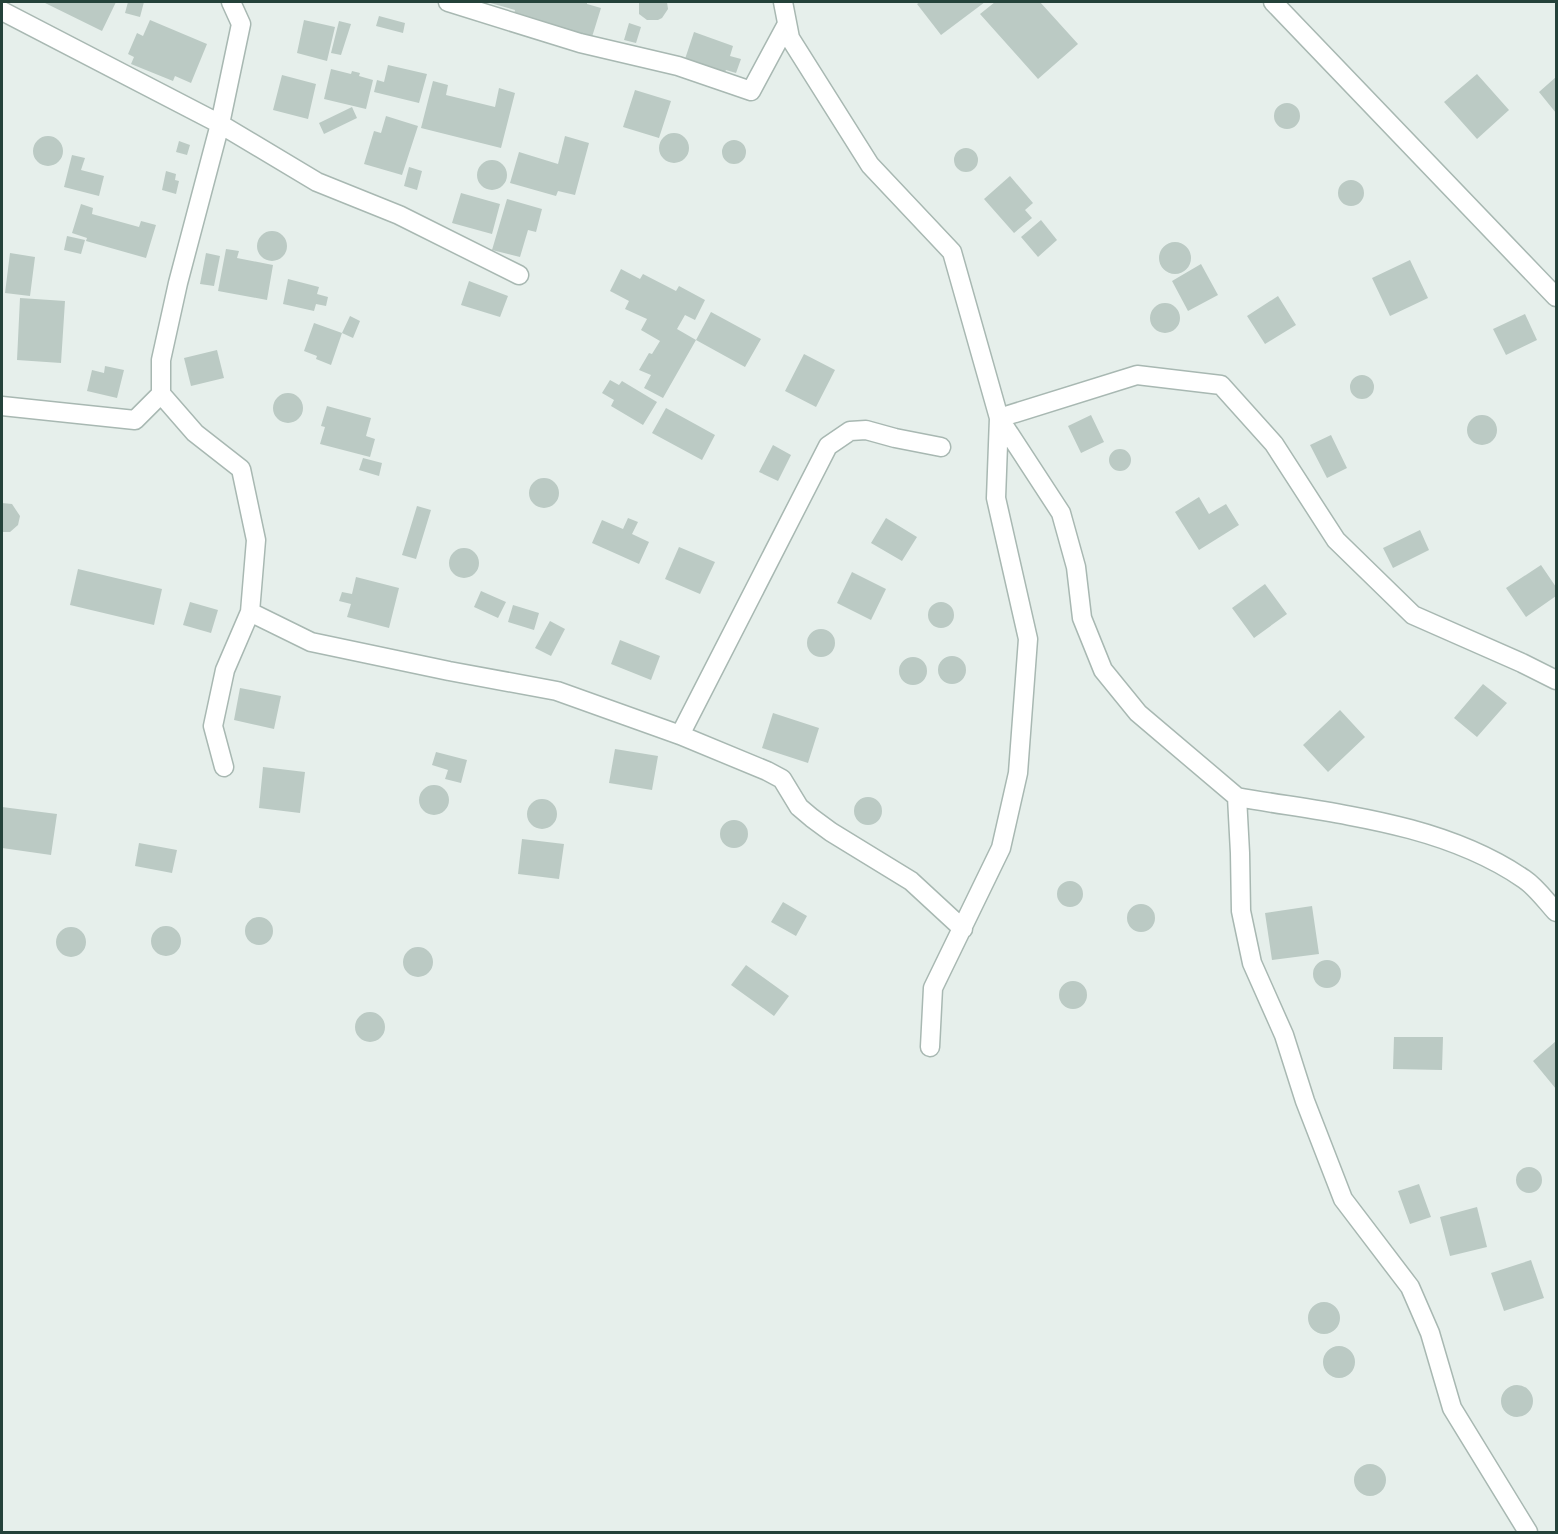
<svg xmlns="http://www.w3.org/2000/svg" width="1558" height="1534" font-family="Roboto,sans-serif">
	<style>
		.building { fill: #bbcac4 }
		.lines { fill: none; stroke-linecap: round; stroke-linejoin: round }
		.minor-casing { stroke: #a8b8b2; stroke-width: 21 }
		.minor { stroke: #fff; stroke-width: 18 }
	</style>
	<rect width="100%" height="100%" fill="#e6efeb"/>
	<!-- building -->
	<path class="building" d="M43 2H116L102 31Z
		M128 2H144L140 17 125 13Z
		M487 2H587V4L601 8 592 37 545 23 513 19 515 10Z
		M639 2H667L668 9 662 18 658 20H647L639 14Z
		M920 2H985L941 35 917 4Z
		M995 2H1040L1078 44 1038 79 980 14Z
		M379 16 405 23 403 33 376 26Z
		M150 20 207 44 191 83 175 76 173 81 131 64 134 57 128 54 137 33 143 36Z
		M304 20 335 27 327 61 297 53Z
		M339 21 351 24 341 55 331 53Z
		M629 23 641 27 636 43 624 40Z
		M694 32 733 46 730 56 741 59 736 73 726 70 725 72 685 59Z
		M388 65 427 74 419 103 374 92 377 80 384 82Z
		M331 69 351 74 352 71 360 73 359 76 373 80 366 109 324 99Z
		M1477 74 1509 110 1477 139 1444 102Z
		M282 75 316 84 308 119 273 110Z
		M1556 77V113L1539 92Z
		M433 81 448 85 446 95 495 107 499 88 515 93 501 148 421 128Z
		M635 90 671 101 659 138 623 127Z
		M1274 116a13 13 0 1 1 26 0a13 13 0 1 1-26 0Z
		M352 107 357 118 324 134 319 123Z
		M386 116 418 126 402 175 364 164 374 131 381 133Z
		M659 148a15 15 0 1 1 30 0a15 15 0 1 1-30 0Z
		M33 151a15 15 0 1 1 30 0a15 15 0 1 1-30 0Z
		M565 136 589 143 575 195 558 191 556 196 510 183 519 152 558 164Z
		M722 152a12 12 0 1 1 24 0a12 12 0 1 1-24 0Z
		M179 141 190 145 187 155 176 152Z
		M954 160a12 12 0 1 1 24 0a12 12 0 1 1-24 0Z
		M72 155 85 158 81 170 104 176 99 196 64 187Z
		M477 175a15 15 0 1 1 30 0a15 15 0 1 1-30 0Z
		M409 167 422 171 417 190 404 186Z
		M166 171 176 174 175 180 179 181 176 194 162 190Z
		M1010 176 1033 203 1025 210 1032 218 1014 233 984 199Z
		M1338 193a13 13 0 1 1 26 0a13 13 0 1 1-26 0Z
		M461 193 500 204 492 234 452 223Z
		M507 199 542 209 536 232 528 230 520 257 492 250Z
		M81 204 93 208 92 214 139 227 141 221 156 225 146 258 86 241 87 238 72 233Z
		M1041 220 1057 240 1038 257 1021 237Z
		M257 246a15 15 0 1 1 30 0a15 15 0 1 1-30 0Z
		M67 236 85 240 81 254 64 250Z
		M1159 258a16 16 0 1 1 32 0a16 16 0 1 1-32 0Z
		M226 249 239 251 237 258 273 265 267 300 218 291Z
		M10 253 35 257 30 296 5 293Z
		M206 253 220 256 214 286 200 284Z
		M1410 260 1428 298 1390 316 1372 278Z
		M1201 264 1218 295 1188 311 1172 281Z
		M621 269 640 279 643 274 676 291 679 286 705 300 695 320 685 315 677 329 696 340 663 398 644 388 651 375 639 370 649 353 652 354 660 341 641 330 647 319 625 309 629 301 610 291Z
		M288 279 319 287 317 294 328 297 326 306 316 304 314 311 283 304Z
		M469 281 508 296 500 317 461 305Z
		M1278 296 1296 325 1265 344 1247 316Z
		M20 298 65 301 61 363 17 360Z
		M1150 318a15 15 0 1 1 30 0a15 15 0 1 1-30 0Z
		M711 312 761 339 745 367 696 340Z
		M1525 314 1537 340 1506 355 1493 329Z
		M350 316 360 321 353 338 342 333Z
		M314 323 342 333 331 365 316 359 317 356 304 351Z
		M217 350 224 378 191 386 184 358Z
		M804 354 835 370 816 407 785 391Z
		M105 366 124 370 117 398 87 391 92 370 104 373Z
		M1350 387a12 12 0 1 1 24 0a12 12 0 1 1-24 0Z
		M610 380 619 385 622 381 657 402 643 425 611 406 614 400 602 393Z
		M273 408a15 15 0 1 1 30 0a15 15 0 1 1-30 0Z
		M327 406 371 418 366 436 375 439 370 457 320 444 325 427 321 426Z
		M666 408 715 435 702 460 652 433Z
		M1467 430a15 15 0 1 1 30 0a15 15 0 1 1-30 0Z
		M1091 415 1104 442 1081 453 1068 426Z
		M1331 435 1347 468 1327 478 1310 445Z
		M773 445 791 455 778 481 759 472Z
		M1109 460a11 11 0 1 1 22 0a11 11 0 1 1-22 0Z
		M363 458 382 463 379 476 359 470Z
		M529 493a15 15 0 1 1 30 0a15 15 0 1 1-30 0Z
		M1199 497 1209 514 1226 504 1239 525 1199 550 1175 512Z
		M2 503 12 504 20 516 18 525 10 532H2Z
		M417 506 431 510 416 559 402 555Z
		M628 518 638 522 632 534 649 542 639 564 592 543 602 520 623 529Z
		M886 518 917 537 902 561 871 543Z
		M1420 530 1429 550 1393 568 1383 548Z
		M679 547 715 562 700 594 665 579Z
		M449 563a15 15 0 1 1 30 0a15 15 0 1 1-30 0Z
		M1541 565 1556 587V596L1526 617 1506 588Z
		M78 569 162 589 154 625 70 605Z
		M852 572 886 589 871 620 837 603Z
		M356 577 399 588 389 628 347 617 351 604 339 601 342 592 352 594Z
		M1265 584 1287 614 1254 638 1232 608Z
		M481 591 506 602 498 618 474 607Z
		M190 602 218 610 211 633 183 625Z
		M928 615a13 13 0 1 1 26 0a13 13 0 1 1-26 0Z
		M513 605 539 613 534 630 508 622Z
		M550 621 565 629 551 656 535 648Z
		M807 643a14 14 0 1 1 28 0a14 14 0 1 1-28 0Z
		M620 640 660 656 651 680 611 664Z
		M938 670a14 14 0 1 1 28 0a14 14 0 1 1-28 0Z
		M899 671a14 14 0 1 1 28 0a14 14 0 1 1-28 0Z
		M1483 684 1507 703 1477 737 1454 718Z
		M240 688 281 696 274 729 234 720Z
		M1340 710 1365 737 1328 772 1303 745Z
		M773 713 819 728 808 763 762 748Z
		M615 749 658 756 652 790 609 783Z
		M436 752 467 760 461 783 445 779 448 770 432 765Z
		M263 767 305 772 300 813 259 808Z
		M419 800a15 15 0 1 1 30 0a15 15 0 1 1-30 0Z
		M854 811a14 14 0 1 1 28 0a14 14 0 1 1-28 0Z
		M527 814a15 15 0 1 1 30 0a15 15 0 1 1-30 0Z
		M2 807 57 814 51 855 2 848Z
		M720 834a14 14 0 1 1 28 0a14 14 0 1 1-28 0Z
		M522 839 564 844 559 879 518 874Z
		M139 843 177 850 172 873 135 866Z
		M1057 894a13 13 0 1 1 26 0a13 13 0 1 1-26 0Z
		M783 902 807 916 796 936 771 922Z
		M1127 918a14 14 0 1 1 28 0a14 14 0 1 1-28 0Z
		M1312 906 1319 954 1272 960 1265 913Z
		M245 931a14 14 0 1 1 28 0a14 14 0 1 1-28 0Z
		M151 941a15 15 0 1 1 30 0a15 15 0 1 1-30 0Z
		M56 942a15 15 0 1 1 30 0a15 15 0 1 1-30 0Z
		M403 962a15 15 0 1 1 30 0a15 15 0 1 1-30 0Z
		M1313 974a14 14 0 1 1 28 0a14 14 0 1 1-28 0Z
		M746 965 789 996 774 1016 731 985Z
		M1059 995a14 14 0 1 1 28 0a14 14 0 1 1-28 0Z
		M355 1027a15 15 0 1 1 30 0a15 15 0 1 1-30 0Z
		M1394 1037H1443L1442 1070 1393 1069Z
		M1556 1041V1089L1533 1061Z
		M1516 1180a13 13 0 1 1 26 0a13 13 0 1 1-26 0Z
		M1419 1184 1431 1217 1410 1224 1398 1191Z
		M1477 1207 1487 1247 1450 1256 1440 1217Z
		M1531 1260 1544 1298 1504 1311 1491 1273Z
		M1308 1318a16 16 0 1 1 32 0a16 16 0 1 1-32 0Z
		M1323 1362a16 16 0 1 1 32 0a16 16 0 1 1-32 0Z
		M1501 1401a16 16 0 1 1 32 0a16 16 0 1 1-32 0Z
		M1354 1480a16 16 0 1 1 32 0a16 16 0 1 1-32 0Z"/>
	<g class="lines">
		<defs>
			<path id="minor" d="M448 2 580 43 678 66 751 91 787 24
				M783 2 790 38 870 165 952 252 999 418 1061 513 1076 567 1082 618 1103 670 1138 713 1237 797 1240 853 1241 911 1252 963 1284 1035 1305 1101 1343 1199 1410 1287 1430 1333 1452 1408 1528 1532
				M1273 2 1556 297
				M2 11 220 124 317 182 399 215 519 275
				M2 406 135 420 161 394
				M250 612 311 642 449 671 557 691 680 735 767 771 782 779 799 807 812 818 831 832 911 881 963 929
				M680 735 828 446 850 431 866 430 895 438 941 447
				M224 767 213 726 225 670 250 612 256 540 241 469 195 433 161 394V360L178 283 220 124 241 24 231 2
				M1237 797C1333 814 1441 822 1524 879 1536 887 1546 901 1556 912
				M930 1047 933 988 1001 848 1018 773 1028 639 996 498 999 418 1137 375 1221 385 1274 444 1336 540 1413 615 1522 663 1556 680"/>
		</defs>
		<!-- minor casing -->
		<use href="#minor" class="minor-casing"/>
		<!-- minor -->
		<use href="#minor" class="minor"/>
	</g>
	<!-- border -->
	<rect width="1558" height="1534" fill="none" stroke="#24423a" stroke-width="6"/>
</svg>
